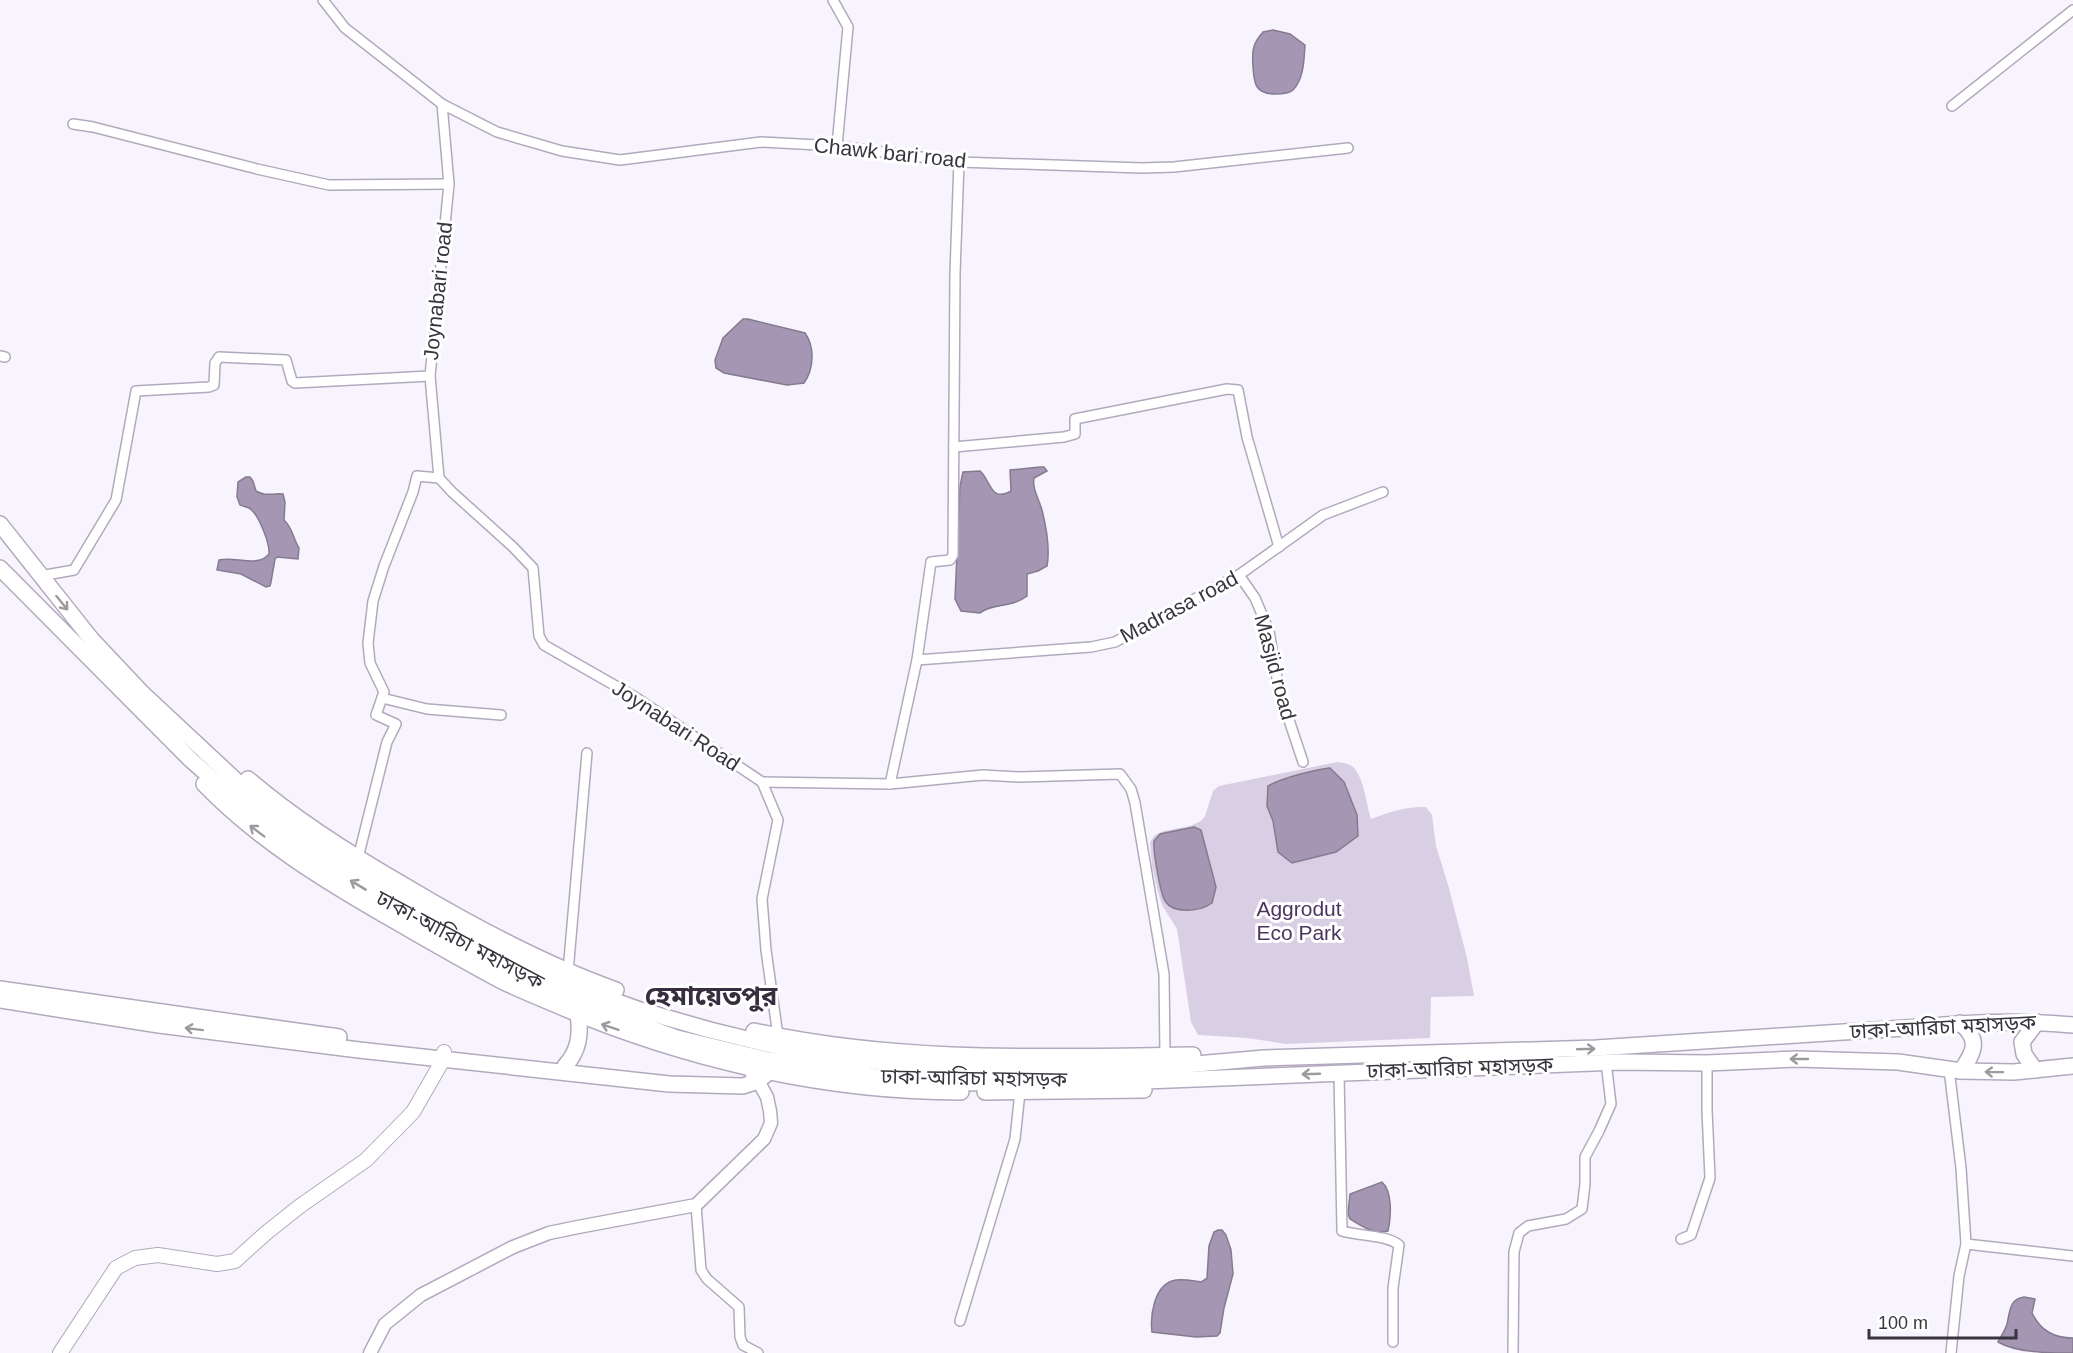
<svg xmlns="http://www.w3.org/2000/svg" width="2073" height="1353" viewBox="0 0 2073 1353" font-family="Arial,'Noto Sans Bengali',sans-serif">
<rect width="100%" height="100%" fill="#f8f4fd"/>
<path fill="#d9cfe4" d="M1337,762C1344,763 1350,763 1355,769C1365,782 1366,804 1371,819C1389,812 1407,806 1426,807L1432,815L1436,846L1449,888L1467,958L1474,996L1431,997L1430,1038L1286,1044L1247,1038L1198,1035L1191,1022L1177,929L1162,905L1158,892L1152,866L1150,842L1155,835L1164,831L1190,826L1201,821L1205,816L1213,791L1219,786Z"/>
<g fill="#a597b3" stroke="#857a90" stroke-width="1.5">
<path d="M1273,30L1290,34L1305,45C1304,59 1304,79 1293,90C1289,94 1281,94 1275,94C1255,94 1254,83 1253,67C1252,52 1252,44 1263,32Z"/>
<path d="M743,319H748L805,333C815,347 814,369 804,383L787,385L724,373L716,368L715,360L723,338Z"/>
<path d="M1040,467H1044L1047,471L1034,478C1032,489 1039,499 1042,510C1046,526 1050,550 1047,566L1038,571L1027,574V596C1012,608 991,603 980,613L961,611L955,599L960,486L963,472L980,471C991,480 990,503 1011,491L1010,470Z"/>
<path d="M246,477H250L253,481L256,491C266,497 272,493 283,494L285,502L284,520C293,528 293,539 299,548L298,559L277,557L275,559L271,582L270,586L266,587L241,574L217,570L219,560C235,556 258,568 269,554C270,543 258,513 249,508C246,507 243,506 240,505L237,497L238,482Z"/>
<path d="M1330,768L1344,782L1357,815L1358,836L1336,852L1292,863L1278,852L1273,821L1267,806L1268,786C1282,778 1313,770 1330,768Z"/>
<path d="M1194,827L1201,830L1216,887L1212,903C1201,911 1174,915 1165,901C1160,892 1153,851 1154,841L1160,834Z"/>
<path d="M1382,1182C1393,1192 1391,1217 1388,1231C1375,1235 1361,1226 1350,1219L1348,1214L1350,1194Z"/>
<path d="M1218,1230H1222L1226,1235L1231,1250L1233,1274L1224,1308L1220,1333L1217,1336L1196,1337L1152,1332C1150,1316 1154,1287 1172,1281C1181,1278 1192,1281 1201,1282L1207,1278L1209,1246L1214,1232Z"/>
<path d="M2024,1297L2035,1299L2032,1313C2041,1331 2054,1338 2073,1338V1353C2049,1353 2017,1353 1998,1342C2001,1336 2005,1331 2007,1324C2010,1312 2009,1299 2024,1297Z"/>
</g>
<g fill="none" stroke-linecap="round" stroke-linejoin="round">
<defs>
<g id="minor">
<polyline points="323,0 345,28 442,104 497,132 562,151 620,160 761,142 837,146 959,162 1142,168 1174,167 1348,148"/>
<polyline points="833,0 848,27 837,146"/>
<polyline points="1952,106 2073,10"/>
<polyline points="73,124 93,127 257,169 329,185 449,184"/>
<polyline points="0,356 5,357"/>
<polyline points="954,447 1064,437 1075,434 1075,419 1227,389 1238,390 1247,437 1279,547"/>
<polyline points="439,478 452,492 513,547 533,568 539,636 544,645 635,697 762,782 778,820 762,899 766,950 778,1036"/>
<polyline points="439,478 430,376 449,184 442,104"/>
<polyline points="1239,575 1255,598 1269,631 1279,690 1303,762"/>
<polyline points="40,576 74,570 116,500 136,391 209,387 214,385 215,363 219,357 286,360 292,381 295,383 430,376"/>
<polyline points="917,660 1091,647 1115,642 1239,575 1323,515 1383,492"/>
<polyline points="382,698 427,709 501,715"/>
<polyline points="762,782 890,784 983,775 1020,777 1120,774 1131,789 1135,803 1164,974 1165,1055"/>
<polyline points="890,784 917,660 931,562 950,560 953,555 955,273 959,162"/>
<polyline points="358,858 387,742 396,724 376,715 384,692 370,663 368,643 373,601 384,566 413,492 417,476 439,478"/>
<polyline points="568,972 587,753"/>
<polyline points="1949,1069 1961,1168 1966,1244 1959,1276 1951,1353"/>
<path d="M1339,1073L1342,1231C1359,1236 1387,1235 1399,1245L1393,1288V1342"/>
<polyline points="696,1205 701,1270 707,1279 739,1307 740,1337 743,1345 758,1353"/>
<polyline points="1681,1239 1691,1235 1710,1178 1707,1110 1707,1063"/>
<polyline points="1966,1244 2073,1256"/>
<polyline points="960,1321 1015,1139 1020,1092"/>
<polyline points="1513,1353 1514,1252 1519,1233 1528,1226 1566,1219 1582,1209 1585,1184 1585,1157 1599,1131 1611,1104 1606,1062"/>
</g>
<polyline id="tertiary" points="370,1353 385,1324 421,1295 513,1247 549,1233 578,1227 696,1205 764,1139 771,1123 770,1111 767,1097 758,1081 752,1075"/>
<polyline id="secondary" points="60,1353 116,1268 135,1258 158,1255 217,1264 235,1261 266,1233 300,1206 366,1160 413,1112 443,1060 444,1052"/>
<g id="primary">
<polyline points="0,989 339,1037"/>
<polyline points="0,1000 159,1025 359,1050 669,1084 743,1086 758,1081 770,1071"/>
<path d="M565,1066C579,1051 581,1034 578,1014"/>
</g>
<g id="trunk">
<path d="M0,524L92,640L141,692L260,803L326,851L415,905L501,954L579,988L640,1010L710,1030L779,1047L838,1058L902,1064L1073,1069L1174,1066L1264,1058L1596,1048L1920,1027C1971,1022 2022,1020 2073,1025"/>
<polyline points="0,568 191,760 225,790 293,844 339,873 488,961 584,1004 677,1038 768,1060 883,1078 971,1083 1027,1080 1145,1081 1618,1062 1707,1063 1797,1059 1898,1062 1961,1071 2014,1072 2073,1066"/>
<path d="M248,779C297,821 351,855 407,887C474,927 543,964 616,990"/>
<path d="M204,784C259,841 327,882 395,921C430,941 466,962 502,981C518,989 535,996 552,1003C679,1058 821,1092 961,1092"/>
<path d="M1960,1023C1981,1040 1974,1052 1961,1071"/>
<path d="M754,1031C899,1063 1046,1057 1193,1055"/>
<polyline points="2035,1070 2024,1054 2022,1042 2037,1022"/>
<polyline points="985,1092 1144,1090"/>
</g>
</defs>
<use href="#minor" stroke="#b3a9be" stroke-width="12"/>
<use href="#tertiary" stroke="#b3a9be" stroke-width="15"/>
<use href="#secondary" stroke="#b3a9be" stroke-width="16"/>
<use href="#primary" stroke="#b3a9be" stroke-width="18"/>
<use href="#trunk" stroke="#b3a9be" stroke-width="18"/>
<use href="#minor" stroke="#fff" stroke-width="9"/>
<use href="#tertiary" stroke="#fff" stroke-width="12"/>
<use href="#secondary" stroke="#fff" stroke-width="14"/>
<use href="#primary" stroke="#fff" stroke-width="15"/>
<use href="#trunk" stroke="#fff" stroke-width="15"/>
</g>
<defs><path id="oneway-shaft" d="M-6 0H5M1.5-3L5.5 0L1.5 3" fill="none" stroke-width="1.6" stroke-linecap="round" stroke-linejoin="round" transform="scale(1.5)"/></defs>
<g stroke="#9c9a9e">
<use href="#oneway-shaft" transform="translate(62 603) rotate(51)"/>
<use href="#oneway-shaft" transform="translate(257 831) rotate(-143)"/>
<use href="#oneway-shaft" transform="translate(358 885) rotate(-149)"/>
<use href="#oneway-shaft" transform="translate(610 1027) rotate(-161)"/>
<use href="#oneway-shaft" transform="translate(194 1029) rotate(-173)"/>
<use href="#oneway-shaft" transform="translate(1586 1049) rotate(-2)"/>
<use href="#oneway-shaft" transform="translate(1799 1059) rotate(180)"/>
<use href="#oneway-shaft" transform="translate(1994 1072) rotate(-179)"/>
<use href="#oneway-shaft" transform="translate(1311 1074) rotate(178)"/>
</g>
<g text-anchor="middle" stroke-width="6" stroke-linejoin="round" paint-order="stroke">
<g font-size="21" fill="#39353e" stroke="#fff">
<text transform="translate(890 153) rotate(6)" y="7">Chawk bari road</text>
<text transform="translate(438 291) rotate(-84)" y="7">Joynabari road</text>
<text transform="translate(1179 607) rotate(-28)" y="7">Madrasa road</text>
<text transform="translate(1275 667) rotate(75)" y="7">Masjid road</text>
<text transform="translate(676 726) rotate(33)" y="7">Joynabari Road</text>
<text transform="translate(460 940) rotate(28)" y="7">ঢাকা-আরিচা মহাসড়ক</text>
<text transform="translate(1943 1027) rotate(-3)" y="7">ঢাকা-আরিচা মহাসড়ক</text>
<text transform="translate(1460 1068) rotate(-2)" y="7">ঢাকা-আরিচা মহাসড়ক</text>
<text transform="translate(974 1078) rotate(1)" y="7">ঢাকা-আরিচা মহাসড়ক</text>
</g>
<g font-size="21" fill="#4b355f" stroke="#fff">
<text x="1299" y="916">Aggrodut<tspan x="1299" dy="24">Eco Park</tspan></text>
</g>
<g font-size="27" font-weight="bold" fill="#362e3e" stroke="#fff">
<text x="711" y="1005">হেমায়েতপুর</text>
</g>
</g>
<path d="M1869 1329v9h147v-9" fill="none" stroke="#39353e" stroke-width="3"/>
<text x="1878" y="1329" font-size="18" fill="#39353e" stroke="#ffffff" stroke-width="4.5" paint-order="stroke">100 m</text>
</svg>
